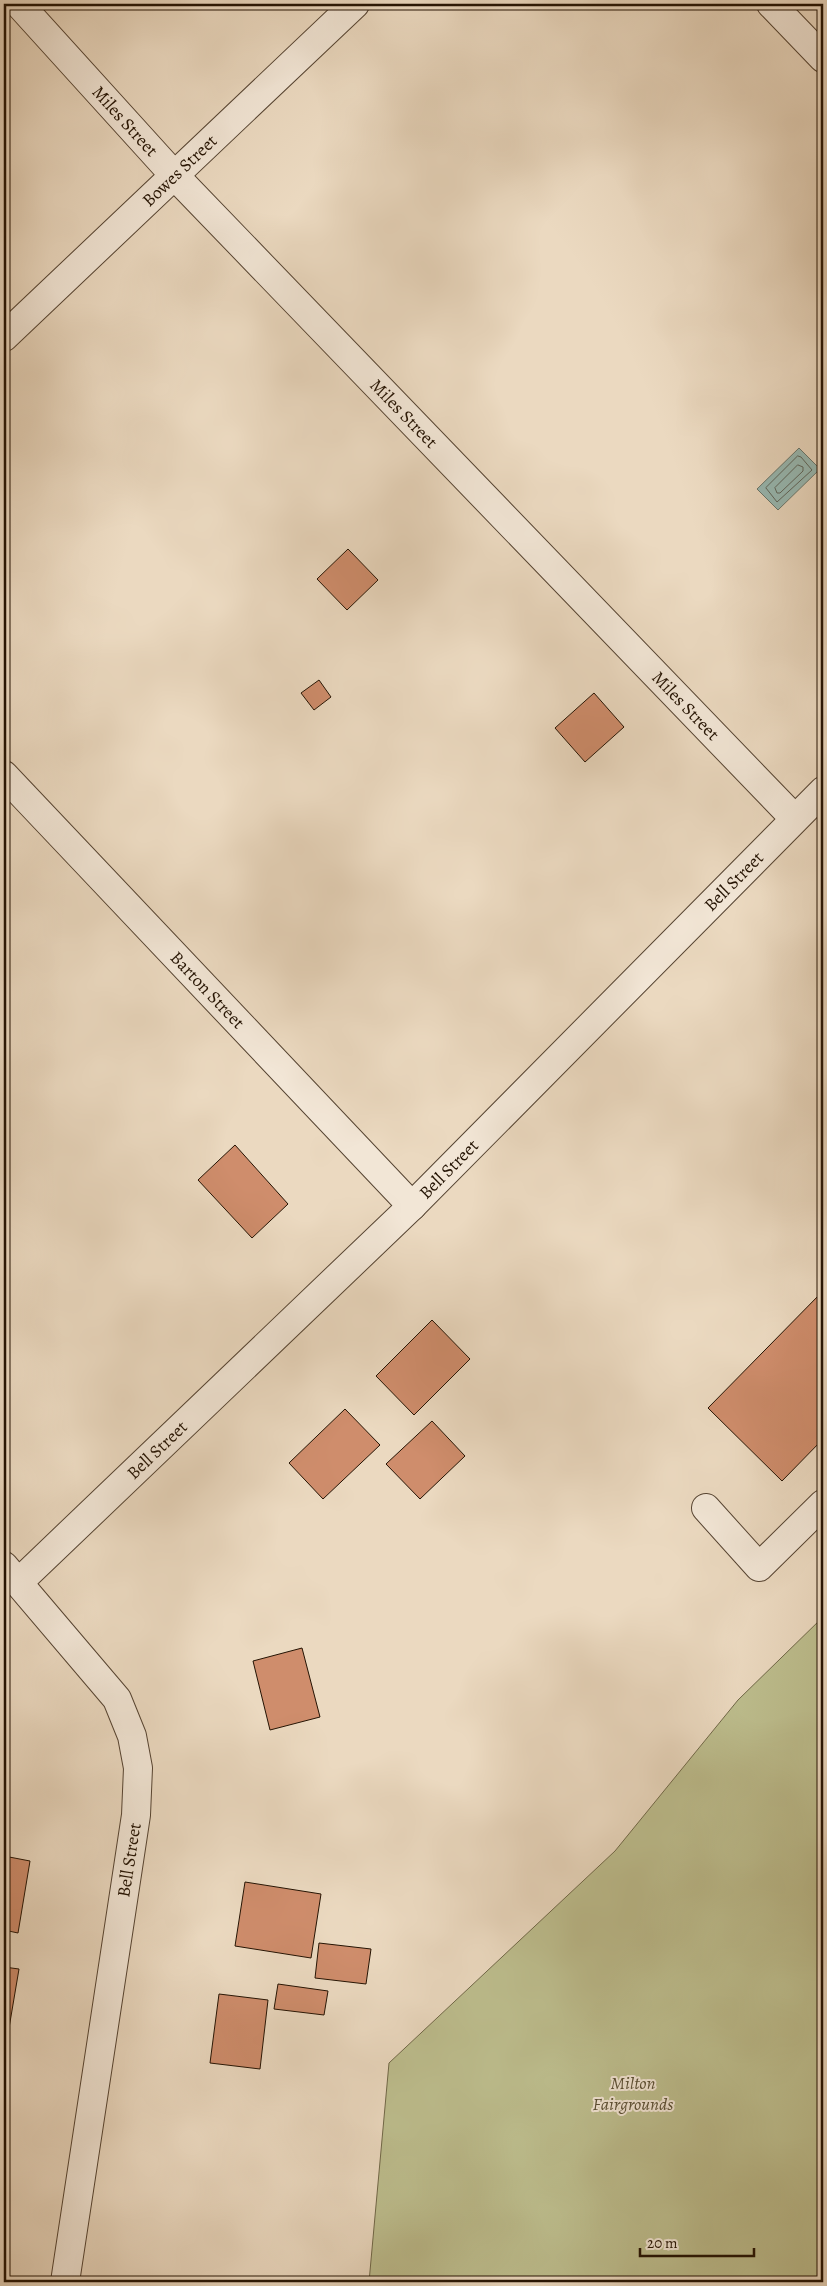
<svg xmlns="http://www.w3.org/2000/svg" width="827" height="2286" viewBox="0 0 827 2286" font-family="Alegreya,serif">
<rect width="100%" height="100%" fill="#ebd9c0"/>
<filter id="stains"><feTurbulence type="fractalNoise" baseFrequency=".004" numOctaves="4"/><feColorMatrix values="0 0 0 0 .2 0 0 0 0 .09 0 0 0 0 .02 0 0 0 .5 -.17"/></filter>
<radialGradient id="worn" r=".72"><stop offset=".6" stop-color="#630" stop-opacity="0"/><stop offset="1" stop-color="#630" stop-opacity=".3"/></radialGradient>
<polygon fill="#bdbe8e" stroke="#706848" points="823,1617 823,2282 369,2282 389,2063 615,1851 738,1700"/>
<polygon fill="#98bab4" stroke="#6a776d" points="799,448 820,469 778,510 757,489"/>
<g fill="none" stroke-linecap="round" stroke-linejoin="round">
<g stroke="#5e665c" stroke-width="1">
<polygon points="798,456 801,457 812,470 777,502 766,488"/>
<polygon points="798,465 803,467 803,471 780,493 777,493 775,488"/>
</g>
</g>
<g fill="#cf8d6c" stroke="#241303">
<polygon points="348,549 378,580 347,610 317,579"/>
<polygon points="319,680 331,697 314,710 301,693"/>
<polygon points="594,693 624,727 585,762 555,728"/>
<polygon points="235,1145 288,1204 252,1238 198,1180"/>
<polygon points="823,1291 823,1439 782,1481 708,1408"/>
<polygon points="432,1320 470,1359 414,1415 376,1376"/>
<polygon points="345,1409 380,1445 323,1499 289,1463"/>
<polygon points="432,1421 465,1456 420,1499 386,1464"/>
<polygon points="302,1648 320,1717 270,1730 253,1661"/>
<polygon points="4,1856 30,1861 18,1933 4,1930"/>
<polygon points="245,1882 321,1894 311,1958 235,1946"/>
<polygon points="319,1943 371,1949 366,1984 315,1978"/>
<polygon points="4,1967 19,1969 8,2034 4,2033"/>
<polygon points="278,1984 328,1991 324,2015 274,2009"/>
<polygon points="219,1994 268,2000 260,2069 210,2063"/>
</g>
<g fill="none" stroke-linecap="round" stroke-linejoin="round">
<defs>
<g id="minor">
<path id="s1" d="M19,4L174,175L794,818"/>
<polyline points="771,4 823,58"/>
<path id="s2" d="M4,337L355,4"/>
<path id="s3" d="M4,775L412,1206"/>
<polyline points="706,1508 759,1567 823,1504"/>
<polyline points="4,1566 117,1699 132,1736 138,1768 136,1815 65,2282"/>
<path id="s4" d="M19,1582L412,1206L823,791"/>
</g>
</defs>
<use href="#minor" stroke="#564432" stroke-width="30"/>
<use href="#minor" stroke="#f2e6d6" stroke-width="28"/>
</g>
<g text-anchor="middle" stroke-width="4" stroke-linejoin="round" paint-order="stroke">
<g font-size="18" fill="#241303" stroke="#f2e6d6">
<text dy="6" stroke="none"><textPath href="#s1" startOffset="158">Miles Street</textPath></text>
<text dy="6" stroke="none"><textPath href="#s2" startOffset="242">Bowes Street</textPath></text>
<text dy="6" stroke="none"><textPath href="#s1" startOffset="562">Miles Street</textPath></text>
<text dy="6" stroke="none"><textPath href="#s1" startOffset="968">Miles Street</textPath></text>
<text dy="6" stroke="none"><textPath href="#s4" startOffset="1001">Bell Street</textPath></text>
<text dy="6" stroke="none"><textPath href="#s3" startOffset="296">Barton Street</textPath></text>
<text dy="6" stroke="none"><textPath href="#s4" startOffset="596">Bell Street</textPath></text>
<text dy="6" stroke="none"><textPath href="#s4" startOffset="191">Bell Street</textPath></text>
<text transform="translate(129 1860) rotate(-81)" y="6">Bell Street</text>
</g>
<g font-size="18" font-style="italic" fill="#5a4f34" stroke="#f2e6d6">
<text x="633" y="2089">Milton<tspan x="633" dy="21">Fairgrounds</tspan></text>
</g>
</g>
<rect width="827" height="2286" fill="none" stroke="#ebd9c0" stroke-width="20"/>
<rect x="5" y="5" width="817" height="2276" fill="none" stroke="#241303" stroke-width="2.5"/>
<rect x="10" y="10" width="807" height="2266" fill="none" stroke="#241303"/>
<path d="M640 2248v8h114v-8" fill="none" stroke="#241303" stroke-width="2.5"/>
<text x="647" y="2248" font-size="15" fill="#241303" stroke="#f2e6d6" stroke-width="4" paint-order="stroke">20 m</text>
<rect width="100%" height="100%" filter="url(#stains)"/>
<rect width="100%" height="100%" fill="url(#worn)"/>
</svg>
